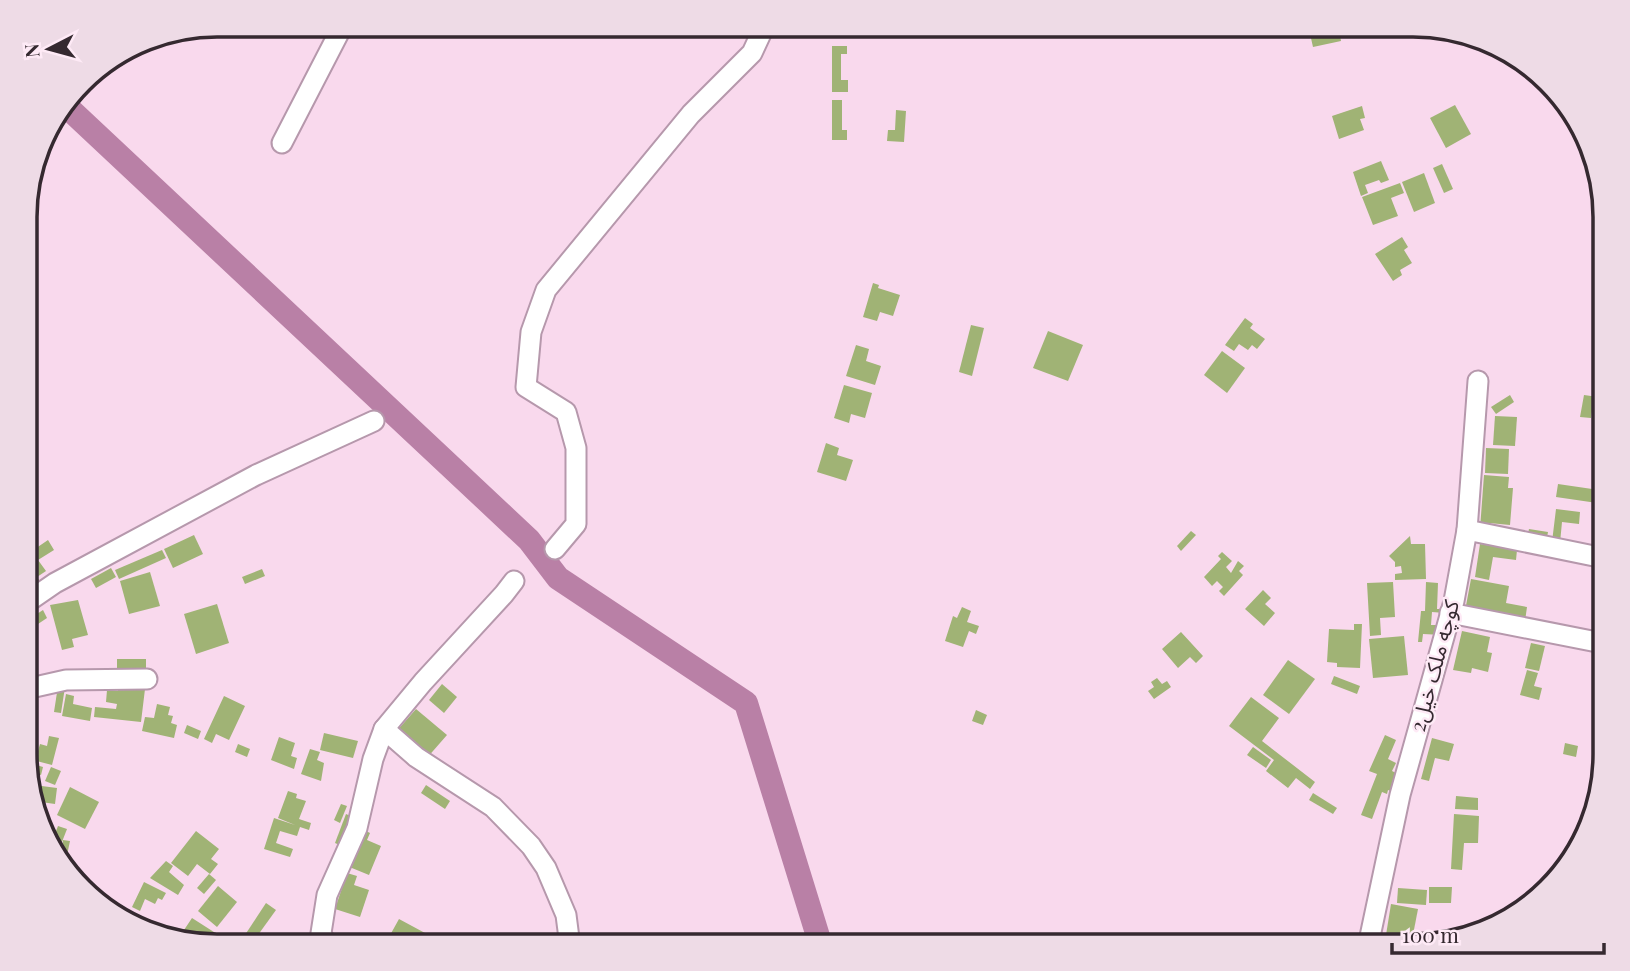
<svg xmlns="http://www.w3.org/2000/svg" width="1630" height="971" viewBox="0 0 1630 971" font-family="'Playfair Display','Noto Sans Arabic',serif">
<rect width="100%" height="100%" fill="#f9d9ed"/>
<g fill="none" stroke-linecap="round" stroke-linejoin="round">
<polyline stroke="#b980a6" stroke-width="24" points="65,105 529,540 558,578 746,703 821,946"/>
</g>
<g fill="#a0b375">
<polygon points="1308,25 1338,25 1341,41 1313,47"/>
<polygon points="832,46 847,46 847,54 841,54 841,80 848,80 848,92 832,92"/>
<polygon points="832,100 842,100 842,130 847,130 847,140 832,140"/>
<polygon points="1455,105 1471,134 1446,148 1430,118"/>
<polygon points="1362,106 1365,118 1360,119 1364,130 1339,139 1332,116"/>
<polygon points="896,110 906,111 904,142 887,141 888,130 895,130"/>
<polygon points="1381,161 1389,180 1381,183 1379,180 1365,185 1368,193 1361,196 1353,172"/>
<polygon points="1442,164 1453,189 1444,193 1433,168"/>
<polygon points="1424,173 1435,203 1414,212 1402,182"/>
<polygon points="1400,183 1404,193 1391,198 1398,216 1373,225 1362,197"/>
<polygon points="1402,237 1408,247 1404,250 1412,263 1400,270 1402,275 1393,281 1375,254"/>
<polygon points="873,283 879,285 878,288 900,295 893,316 880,312 877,321 863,317"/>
<polygon points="1245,318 1253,324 1250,328 1265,339 1257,349 1252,345 1248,350 1239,344 1234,351 1225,345"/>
<polygon points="971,325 984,328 972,376 959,372"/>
<polygon points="1048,331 1083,345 1068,381 1033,368"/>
<polygon points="856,345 869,349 866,361 881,366 875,385 846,376"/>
<polygon points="1222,351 1245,368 1227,393 1204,375"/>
<polygon points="844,385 872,393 865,418 851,414 849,423 834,418"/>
<polygon points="1510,395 1514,402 1496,414 1491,407"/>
<polygon points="1584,395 1605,398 1605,406 1593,404 1591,418 1580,417"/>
<polygon points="1495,416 1517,417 1515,446 1493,445"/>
<polygon points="826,443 839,448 837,455 853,460 846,481 817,472"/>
<polygon points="1486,448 1509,449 1508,474 1485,473"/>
<polygon points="1484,475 1509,477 1508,488 1513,488 1510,525 1489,523 1489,530 1480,529"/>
<polygon points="1558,484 1599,490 1597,503 1556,497"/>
<polygon points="1556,509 1580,512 1579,524 1562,522 1560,543 1552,542"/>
<polygon points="1529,529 1548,532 1546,542 1527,538"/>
<polygon points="1191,531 1196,535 1181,551 1177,546"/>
<polygon points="194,535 203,554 173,568 164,549"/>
<polygon points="1410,536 1411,544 1425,544 1426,579 1395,580 1395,574 1402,573 1401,566 1395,567 1395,562 1389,556"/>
<polygon points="48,540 54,550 38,560 46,571 37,577 41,583 32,589 26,581 26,555"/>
<polygon points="1480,544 1517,550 1516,560 1493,557 1489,580 1475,577"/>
<polygon points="162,550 166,558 119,579 115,570"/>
<polygon points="1222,552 1232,561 1226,567 1231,573 1238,561 1244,566 1239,571 1243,575 1224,596 1219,591 1223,587 1217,581 1212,586 1204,577 1221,559 1218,556"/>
<polygon points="111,568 116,577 96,588 91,579"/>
<polygon points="262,569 265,576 245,584 242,577"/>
<polygon points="150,572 160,606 129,614 120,581"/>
<polygon points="1471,579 1509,586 1506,603 1527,607 1525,621 1465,611"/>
<polygon points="1393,582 1395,617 1380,618 1381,635 1370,636 1367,583"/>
<polygon points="1426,582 1438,583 1437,609 1445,609 1445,613 1432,612 1431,625 1444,625 1443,635 1423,634 1422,642 1418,642 1421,611 1425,611"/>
<polygon points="1263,590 1271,598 1265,604 1275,613 1264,626 1245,609"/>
<polygon points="78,600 88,635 72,639 74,647 62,650 50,605"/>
<polygon points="217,604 229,643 196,654 184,614"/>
<polygon points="962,607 971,611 967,622 979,626 976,634 969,631 963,647 945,641 953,616 957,618"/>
<polygon points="43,610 47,618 26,632 26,621"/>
<polygon points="1354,624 1362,624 1360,668 1337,667 1337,663 1327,662 1329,629 1354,630"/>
<polygon points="1462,631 1490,637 1487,652 1492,653 1488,672 1472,668 1471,673 1453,670"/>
<polygon points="1181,632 1203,656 1196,663 1190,657 1178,668 1162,649"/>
<polygon points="1404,636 1408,675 1373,678 1369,639"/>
<polygon points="26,642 37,658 26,666"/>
<polygon points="1531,643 1545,646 1539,671 1525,668"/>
<polygon points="117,659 146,659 146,671 117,672"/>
<polygon points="1288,660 1315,679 1289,714 1263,695"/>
<polygon points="1527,670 1538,673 1534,686 1542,688 1539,700 1520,695"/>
<polygon points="1334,676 1360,686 1357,694 1331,684"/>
<polygon points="1157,678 1162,684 1167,681 1171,687 1154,699 1148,691 1154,687 1151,682"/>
<polygon points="442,684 457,697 444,713 429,700"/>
<polygon points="58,686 65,687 61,713 54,712"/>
<polygon points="118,686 145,689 141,722 94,717 95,707 116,709 117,704 106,702 107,690 118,691"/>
<polygon points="66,694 74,696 73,704 92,708 90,721 62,716"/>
<polygon points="224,696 245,706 229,740 216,734 212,743 204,739"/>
<polygon points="1251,697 1279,718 1262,741 1315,782 1310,789 1296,778 1288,788 1266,771 1274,760 1229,726"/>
<polygon points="157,704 170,707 168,715 173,716 171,723 177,725 174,738 142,731 145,717 154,718"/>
<polygon points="416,709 447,735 426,759 395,733"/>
<polygon points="976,710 987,715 983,725 972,721"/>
<polygon points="187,725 201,731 198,739 184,733"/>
<polygon points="324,733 358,741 353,758 320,750"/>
<polygon points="1385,735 1396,740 1388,759 1396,763 1392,771 1396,773 1393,781 1402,784 1398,794 1388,790 1387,794 1382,792 1372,819 1361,815 1377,774 1369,771"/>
<polygon points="49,736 59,738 52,765 29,759 32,749 38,751 40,744 47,746"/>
<polygon points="279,737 295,743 291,756 297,758 294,769 271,760"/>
<polygon points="1432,738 1454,744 1449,761 1435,758 1429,781 1421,779"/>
<polygon points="1565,743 1578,746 1576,757 1563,754"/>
<polygon points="238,744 250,749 247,757 235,752"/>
<polygon points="1253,747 1271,760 1266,768 1247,755"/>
<polygon points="310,749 320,752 317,760 324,763 321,781 301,774"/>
<polygon points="26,762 43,767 41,775 26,771"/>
<polygon points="51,767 61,771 55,785 45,781"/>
<polygon points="34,785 57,788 55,804 34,801"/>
<polygon points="426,785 450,801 445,809 421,793"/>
<polygon points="70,787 99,802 85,829 57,815"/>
<polygon points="288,791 297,794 296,798 306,801 299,819 311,823 309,830 300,827 297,836 280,831 276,843 293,849 290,857 264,849 274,818 295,825 278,818"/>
<polygon points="1313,793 1337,808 1333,814 1309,800"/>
<polygon points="1456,796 1478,798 1478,810 1455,809"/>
<polygon points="341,804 347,806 340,823 334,820"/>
<polygon points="346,814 355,818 344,847 335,843"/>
<polygon points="1454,814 1479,816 1478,843 1464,843 1462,870 1451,869"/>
<polygon points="58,826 67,829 60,847 51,844"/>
<polygon points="362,829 370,833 367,840 381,846 369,875 347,866"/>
<polygon points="196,831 219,849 211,859 218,864 210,874 197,864 188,876 171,863"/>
<polygon points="63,840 70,841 66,860 56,859 51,847 62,849"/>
<polygon points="166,861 173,866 169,872 184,885 178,895 150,878"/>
<polygon points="347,873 357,876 354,885 369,890 360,917 335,909"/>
<polygon points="209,874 216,880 204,894 197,888"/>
<polygon points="144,882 166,893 162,900 158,898 155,904 145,899 140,911 132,907"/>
<polygon points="218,886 237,902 217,927 198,911"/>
<polygon points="1429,887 1452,887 1451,903 1429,903"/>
<polygon points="1398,888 1427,890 1426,905 1397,903"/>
<polygon points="266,903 276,910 250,946 241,941"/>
<polygon points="1391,904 1418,909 1412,940 1386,935"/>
<polygon points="192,918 217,934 210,945 185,938 188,933 184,930"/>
<polygon points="399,919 425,933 419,944 416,942 414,946 384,946"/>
<polygon points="341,934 354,946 338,946 333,942"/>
<polygon points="1382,935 1391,938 1389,946 1380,946"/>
</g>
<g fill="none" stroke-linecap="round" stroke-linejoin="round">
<defs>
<g id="minor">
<polyline points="282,143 343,25"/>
<polyline points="1467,530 1594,556"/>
<polyline points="555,549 576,524 576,448 566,412 526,387 531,332 546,290 691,114 752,53 765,25"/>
<polyline points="26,603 55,583 256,475 374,421"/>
<polyline points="1450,613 1592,641"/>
<polyline points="26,689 66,680 147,679"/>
<polyline points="384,729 416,757 493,807 531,846 546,868 566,915 570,946"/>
<polyline points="327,946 321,933 327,895 357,828 373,759 384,729 423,682 504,594 514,581"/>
<polyline points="1368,946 1400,795 1454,601 1467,530 1478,381"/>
</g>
</defs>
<use href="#minor" stroke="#b698ac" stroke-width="23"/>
<use href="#minor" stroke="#fff" stroke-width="19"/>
</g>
<g text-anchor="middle" stroke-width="5" stroke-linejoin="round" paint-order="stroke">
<g font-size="21" fill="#352930" stroke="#feeaf6">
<text transform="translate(1435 666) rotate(-75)" y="7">کوچه ملک خیل2</text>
</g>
</g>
<path d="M0 0H1630V971H0ZM217 37H1413A180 180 0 0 1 1593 217V754A180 180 0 0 1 1413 934H217A180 180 0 0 1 37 754V217A180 180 0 0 1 217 37Z" fill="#eedbe6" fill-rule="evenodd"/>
<path fill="none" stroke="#352930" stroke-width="3.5" d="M217 37H1413A180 180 0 0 1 1593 217V754A180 180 0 0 1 1413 934H217A180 180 0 0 1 37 754V217A180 180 0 0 1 217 37Z"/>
<g transform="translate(49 49) rotate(264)" stroke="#feeaf6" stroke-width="5" paint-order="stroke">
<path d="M0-5L12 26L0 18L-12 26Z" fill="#352930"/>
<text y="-10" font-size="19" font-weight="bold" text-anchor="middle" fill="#352930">N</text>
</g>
<path d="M1392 943v10h212v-10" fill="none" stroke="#352930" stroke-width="3.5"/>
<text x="1402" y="943" font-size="21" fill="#352930" stroke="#feeaf6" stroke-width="5" paint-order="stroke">100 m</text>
</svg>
